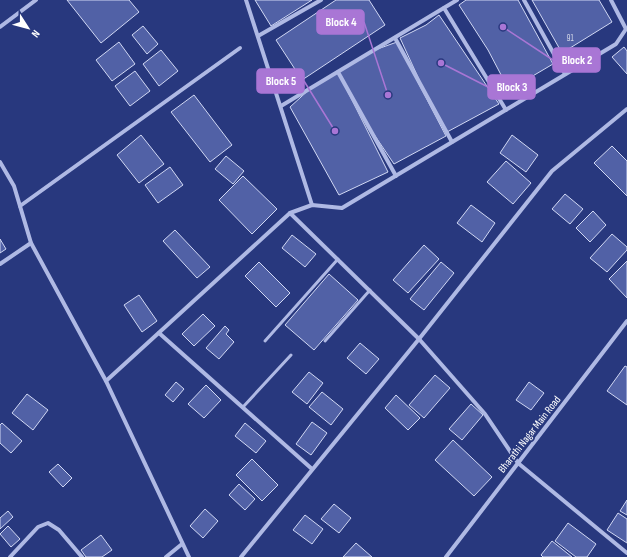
<svg xmlns="http://www.w3.org/2000/svg" width="627" height="557" viewBox="0 0 627 557" font-family="'Sofia Sans Condensed',sans-serif">
<rect width="100%" height="100%" fill="#28387e"/>
<g fill="#5161a6" stroke="#d1d8f4">
<polygon points="67,0 129,0 139,12 101,43"/>
<polygon points="255,0 312,0 271,26"/>
<polygon points="336,0 369,0 385,25 302,80 276,40"/>
<polygon points="466,0 518,0 553,64 509,90 488,50 459,5"/>
<polygon points="532,0 599,0 612,22 562,53"/>
<polygon points="439,15 499,104 447,132 423,88 400,38 426,25"/>
<polygon points="143,26 158,44 147,54 132,35"/>
<polygon points="119,42 135,64 112,81 96,60"/>
<polygon points="397,42 446,136 394,164 363,118 338,72 372,51"/>
<polygon points="624,47 627,51 627,74 612,57"/>
<polygon points="161,50 178,71 159,86 143,64"/>
<polygon points="135,71 150,91 130,106 115,86"/>
<polygon points="338,72 388,172 339,195 290,107 312,87"/>
<polygon points="194,95 232,145 210,162 171,112"/>
<polygon points="141,135 164,164 139,183 117,155"/>
<polygon points="512,135 538,155 526,172 500,153"/>
<polygon points="612,146 627,161 627,196 594,163"/>
<polygon points="226,156 244,171 233,184 215,169"/>
<polygon points="506,161 531,183 513,204 487,182"/>
<polygon points="170,167 183,185 158,203 145,185"/>
<polygon points="243,176 277,209 252,234 219,200"/>
<polygon points="565,194 583,209 570,224 552,209"/>
<polygon points="471,205 495,223 482,242 457,223"/>
<polygon points="593,211 606,225 590,242 576,228"/>
<polygon points="175,230 210,267 197,278 163,241"/>
<polygon points="612,234 627,247 627,250 607,272 590,258"/>
<polygon points="292,235 316,254 305,267 282,248"/>
<polygon points="0,239 6,249 0,253"/>
<polygon points="424,245 439,259 408,293 393,280"/>
<polygon points="627,261 627,298 609,279"/>
<polygon points="259,262 290,293 276,307 245,276"/>
<polygon points="441,262 454,273 424,310 410,299"/>
<polygon points="329,274 358,300 314,350 285,325"/>
<polygon points="139,295 157,321 142,332 124,305"/>
<polygon points="203,314 215,326 194,346 182,334"/>
<polygon points="225,326 229,330 226,334 234,342 219,359 206,348"/>
<polygon points="360,343 379,359 366,374 347,358"/>
<polygon points="625,366 627,367 627,405 607,391"/>
<polygon points="309,372 323,383 307,404 292,392"/>
<polygon points="435,375 450,388 424,418 409,405"/>
<polygon points="176,382 184,389 173,402 165,395"/>
<polygon points="529,382 544,393 531,410 516,400"/>
<polygon points="206,385 221,400 204,418 188,404"/>
<polygon points="322,392 343,409 331,425 309,407"/>
<polygon points="27,394 48,410 33,430 12,413"/>
<polygon points="396,395 420,418 408,430 385,408"/>
<polygon points="471,404 483,415 462,440 449,429"/>
<polygon points="312,422 327,433 311,455 296,444"/>
<polygon points="2,423 22,441 11,453 0,443 0,425"/>
<polygon points="245,423 266,441 256,453 235,436"/>
<polygon points="453,440 492,477 474,496 435,460"/>
<polygon points="252,459 278,485 262,501 236,475"/>
<polygon points="58,464 72,478 63,487 49,472"/>
<polygon points="239,484 255,499 245,510 229,495"/>
<polygon points="627,500 627,515 620,511"/>
<polygon points="334,504 351,518 339,533 321,519"/>
<polygon points="205,509 218,521 203,538 190,526"/>
<polygon points="8,511 13,517 0,529 0,518"/>
<polygon points="618,513 627,519 627,543 607,530"/>
<polygon points="305,515 323,529 312,544 293,530"/>
<polygon points="568,523 596,544 587,557 576,557 555,541"/>
<polygon points="8,526 20,539 11,547 0,534"/>
<polygon points="101,535 112,550 102,557 86,557 81,550"/>
<polygon points="552,541 572,557 543,557 541,555"/>
<polygon points="356,543 372,557 343,557"/>
</g>
<g fill="none" stroke-linecap="round" stroke-linejoin="round">
<g stroke="#afb9e4" stroke-width="3">
<polyline points="265,341 338,259"/>
<polyline points="325,341 370,290"/>
<polyline points="243,407 291,355"/>
</g>
<g stroke="#afb9e4" stroke-width="4">
<polyline points="246,0 312,205"/>
<polyline points="524,0 565,74"/>
<polyline points="444,8 506,110"/>
<polyline points="0,27 36,0"/>
<polyline points="258,36 321,0"/>
<polyline points="395,38 452,142"/>
<polyline points="338,72 396,176"/>
<polyline points="281,106 457,0"/>
<polyline points="0,162 14,186 31,243 106,381 189,557"/>
<polyline points="20,206 240,48"/>
<polyline points="290,213 419,339 485,414 518,463 627,553"/>
<polyline points="0,264 31,243"/>
<polyline points="159,333 312,469"/>
<polyline points="106,381 290,213 312,205 342,208 616,44 626,29 611,0"/>
<polyline points="10,557 38,527 48,523 59,530 82,557"/>
<polyline points="166,557 182,544"/>
<polyline points="241,557 419,339 552,171 627,109"/>
<polyline points="446,557 627,321"/>
</g>
</g>
<g text-anchor="middle" stroke-width="3.5" stroke-linejoin="round" paint-order="stroke">
<g font-size="9" fill="#d4d8e9">
<text x="570" y="41">91</text>
</g>
<g font-size="11" fill="#fff" stroke="#28387e">
<text transform="translate(529 434) rotate(-52)" y="4">Bharathi Nagar Main Road</text>
</g>
</g>
<path fill="none" stroke="#a976d5" stroke-width="1.5" d="M388 95L364 22M503 27L553 60M335 131L304 81M441 63L488 87"/>
<g fill="#a976d5" stroke="#28387e" stroke-width="1.5">
<circle cx="388" cy="95" r="4"/>
<circle cx="503" cy="27" r="4"/>
<circle cx="335" cy="131" r="4"/>
<circle cx="441" cy="63" r="4"/>
</g>
<g fill="#a976d5" stroke="#a976d5" stroke-width="1.5">
<rect x="317" y="10" width="47" height="24" rx="4"/>
<rect x="553" y="48" width="47" height="24" rx="4"/>
<rect x="257" y="69" width="47" height="24" rx="4"/>
<rect x="488" y="75" width="47" height="24" rx="4"/>
</g>
<g font-size="12" text-anchor="middle" font-weight="bold" fill="#fff">
<text x="341" y="26">Block 4</text>
<text x="577" y="64">Block 2</text>
<text x="281" y="85">Block 5</text>
<text x="512" y="91">Block 3</text>
</g>
<g transform="translate(28 28) rotate(126)" stroke="#28387e" stroke-width="3" paint-order="stroke">
<path d="M0-3L7 15L0 10L-7 15Z" fill="#ffffff"/>
<text y="-6" font-size="11" font-weight="bold" text-anchor="middle" fill="#ffffff">N</text>
</g>
</svg>
